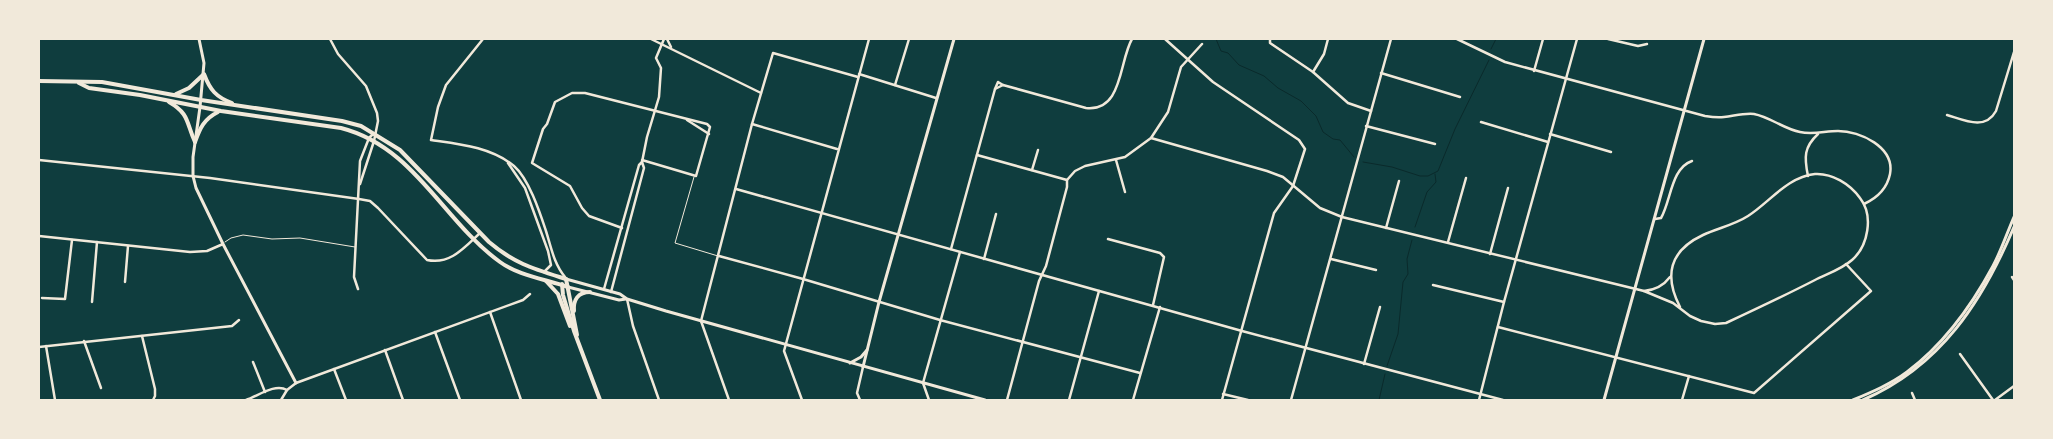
<svg xmlns="http://www.w3.org/2000/svg" width="2053" height="439" viewBox="0 0 2053 439" font-family="Lato,sans-serif">
<rect width="100%" height="100%" fill="#0f3d3e"/>
<g fill="none" stroke-linecap="round" stroke-linejoin="round">
<g stroke="#0a2a2b" stroke-width="1">
<polyline points="1216,39 1221,51 1228,53 1239,65 1264,76 1278,88 1301,101 1316,116 1323,132 1333,139 1340,140 1354,157"/>
<polyline points="1491,49 1496,39"/>
<polyline points="1363,162 1392,167 1420,176 1428,176 1438,171 1455,129 1489,60"/>
<polyline points="1415,227 1427,192 1436,182 1435,174"/>
<polyline points="1387,366 1398,334 1403,282 1408,274 1407,259 1412,240"/>
<polyline points="1379,400 1385,374"/>
</g>
<g stroke="#f1e9da" stroke-width="1">
<polyline points="694,177 675,243 718,256"/>
<polyline points="225,242 231,238 243,235 272,239 300,238 355,247"/>
</g>
<g stroke="#f1e9da" stroke-width="2.5">
<polyline points="330,39 338,54 366,86 377,113 378,121 374,141 360,184"/>
<path d="M483,39L446,85L438,107L431,140C459,144 491,147 514,166C529,179 540,213 546,231C551,247 554,264 565,277"/>
<polyline points="651,39 761,93"/>
<polyline points="667,39 671,47"/>
<polyline points="1165,39 1213,82 1299,140 1305,149 1293,186 1274,213 1222,400"/>
<polyline points="1270,39 1270,43 1313,72 1348,103 1371,111"/>
<path d="M1457,39L1505,62L1705,116C1711,117 1718,118 1724,117C1734,116 1743,113 1754,114C1770,117 1784,129 1800,132C1813,135 1825,131 1838,131C1860,131 1895,147 1890,174C1887,189 1877,198 1864,204"/>
<polyline points="1608,39 1638,46 1647,44"/>
<polyline points="1534,71 1543,39"/>
<polyline points="1313,72 1324,54 1328,39"/>
<polyline points="1381,73 1460,97"/>
<polyline points="859,74 936,98"/>
<polyline points="895,85 909,39"/>
<polyline points="995,89 998,82 1003,85"/>
<path d="M1947,115C1964,120 1985,131 1996,111L2014,52"/>
<polyline points="687,120 709,134"/>
<polyline points="1481,122 1548,142"/>
<polyline points="752,124 837,149"/>
<polyline points="1366,126 1435,144"/>
<polyline points="1550,134 1611,152"/>
<polyline points="1151,138 1267,171 1283,177 1320,208 1342,217 1644,291"/>
<polyline points="977,155 1067,180"/>
<path d="M39,160L210,178L359,199L370,201L378,208L427,260C450,265 464,248 480,233"/>
<polyline points="1116,160 1125,192"/>
<polyline points="642,162 647,137 659,97 661,68 656,58 664,39"/>
<polyline points="508,163 525,188 548,251 551,265 544,272"/>
<polyline points="1032,170 1038,150"/>
<path d="M1808,176C1804,157 1804,147 1818,134"/>
<polyline points="736,189 1242,331 1503,400"/>
<path d="M1655,219L1661,218C1671,201 1671,168 1692,161"/>
<polyline points="622,228 589,216 582,208 570,186 532,163 543,129 547,124 555,102 572,93 585,93 707,124 710,127 696,176 642,160"/>
<polyline points="1386,228 1399,181"/>
<polyline points="39,236 190,252 207,251 223,244"/>
<polyline points="1108,239 1160,253 1164,257 1153,305"/>
<polyline points="1448,242 1466,178"/>
<path d="M951,249L995,89L1003,85L1086,108C1123,112 1119,61 1132,39"/>
<polyline points="1490,254 1508,188"/>
<polyline points="719,256 803,279 940,320 1140,373"/>
<polyline points="984,259 996,214"/>
<polyline points="1331,259 1376,270"/>
<path d="M1670,277C1664,285 1655,290 1644,291L1673,303L1690,316L1701,321L1715,324L1726,323C1756,309 1786,295 1815,280C1827,274 1842,269 1852,260C1868,246 1874,216 1860,198C1850,184 1832,173 1815,174C1787,177 1770,202 1748,216C1734,225 1718,228 1703,235C1669,251 1664,276 1680,307"/>
<polyline points="2012,277 2014,280"/>
<polyline points="125,282 128,246"/>
<polyline points="1433,285 1504,302"/>
<polyline points="358,289 354,277 360,161 369,138 373,134"/>
<polyline points="604,289 639,165 642,162 644,168 611,292"/>
<polyline points="42,298 65,299 72,240"/>
<polyline points="627,299 633,326 659,400"/>
<polyline points="92,302 97,242"/>
<polyline points="490,312 521,400"/>
<polyline points="1498,327 1754,393 1871,291 1846,264"/>
<polyline points="435,332 460,400"/>
<polyline points="142,336 155,389 155,396 153,400"/>
<polyline points="84,341 101,388"/>
<polyline points="46,346 55,400"/>
<polyline points="39,347 232,326 239,320"/>
<polyline points="385,350 403,400"/>
<polyline points="1960,354 1993,400"/>
<polyline points="253,362 265,392"/>
<polyline points="1364,364 1380,307"/>
<polyline points="334,369 346,400"/>
<polyline points="1912,393 1915,400"/>
<polyline points="1223,394 1248,400"/>
<path d="M246,400C258,396 275,383 287,390"/>
<polyline points="281,400 287,390 296,383 523,300 530,294"/>
<polyline points="729,400 701,321 752,124 773,53 858,77"/>
<polyline points="802,400 784,351 869,39"/>
<polyline points="860,400 857,393 863,367"/>
<polyline points="929,400 923,383 960,252"/>
<polyline points="1007,400 1039,281 1046,266 1067,187 1067,180 1075,171 1085,166 1125,157 1151,138 1168,112 1181,67 1202,44"/>
<polyline points="1069,400 1099,291"/>
<polyline points="1133,400 1160,307"/>
<polyline points="1291,400 1391,39"/>
<polyline points="1479,400 1504,302 1577,39"/>
<polyline points="1682,400 1689,376"/>
<polyline points="1995,400 2014,386"/>
</g>
<g stroke="#f1e9da" stroke-width="3">
<polyline points="200,107 193,157 193,176 196,188 223,244 296,383"/>
<polyline points="1604,400 1704,39"/>
</g>
<g stroke="#f1e9da" stroke-width="3">
<polyline points="199,39 204,63 200,107"/>
<polyline points="566,279 620,294 627,299 666,311 985,400"/>
<polyline points="568,287 619,300 626,299"/>
<polyline points="850,363 861,357 867,350"/>
<polyline points="863,367 879,302 954,39"/>
<path d="M1853,400C1872,392 1891,384 1907,372C1943,345 1972,305 1993,266C2001,251 2007,233 2014,217"/>
<path d="M1863,400C1941,366 1982,302 2014,227"/>
</g>
<g stroke="#f1e9da" stroke-width="4">
<path d="M39,81L102,82L201,100L342,121L361,126L400,150L489,242C515,264 534,269 566,279"/>
<path d="M79,83L89,88L140,95L221,111L341,128C415,147 442,220 500,262C519,276 545,279 568,287"/>
<path d="M176,94L189,88L204,74C210,90 216,97 232,103"/>
<path d="M169,102C190,114 186,123 195,142"/>
<path d="M195,142C200,128 204,119 218,112"/>
<polyline points="566,279 577,335"/>
<polyline points="546,281 558,294 570,326"/>
<polyline points="562,284 563,295 574,331 600,400"/>
<path d="M574,311C573,300 578,292 590,292"/>
</g>
</g>
<rect width="2053" height="439" fill="none" stroke="#f1e9da" stroke-width="80"/>
</svg>
